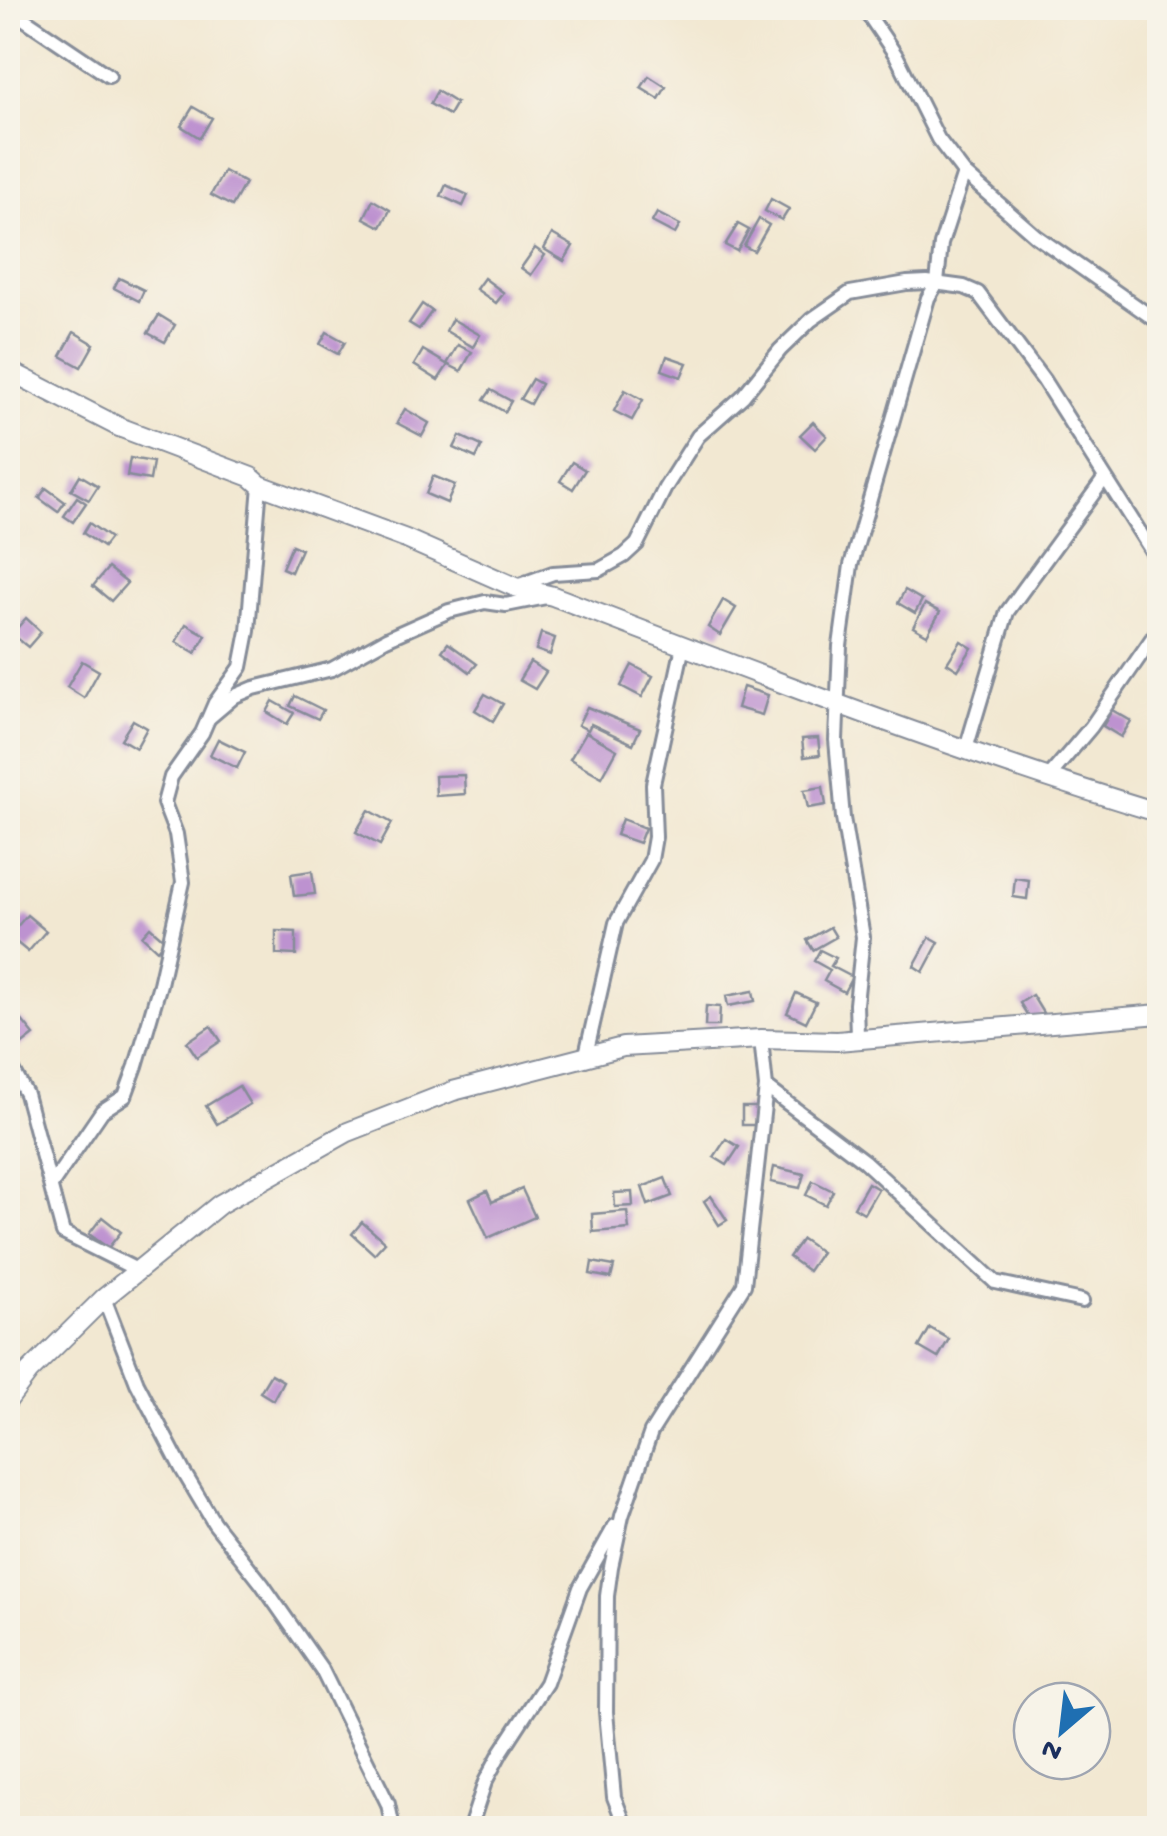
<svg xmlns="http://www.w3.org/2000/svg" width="1167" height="1836" viewBox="0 0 1167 1836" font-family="'Gochi Hand',sans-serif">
<rect width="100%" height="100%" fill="#f7f3e8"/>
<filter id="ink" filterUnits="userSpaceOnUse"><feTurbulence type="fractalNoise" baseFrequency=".01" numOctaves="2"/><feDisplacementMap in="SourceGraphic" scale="20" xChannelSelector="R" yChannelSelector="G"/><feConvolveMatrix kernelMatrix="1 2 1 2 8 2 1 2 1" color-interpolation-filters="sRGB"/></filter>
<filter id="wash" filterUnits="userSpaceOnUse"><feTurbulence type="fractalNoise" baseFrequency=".0048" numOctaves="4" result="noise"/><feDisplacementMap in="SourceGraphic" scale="40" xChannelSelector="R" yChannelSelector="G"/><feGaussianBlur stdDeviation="2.25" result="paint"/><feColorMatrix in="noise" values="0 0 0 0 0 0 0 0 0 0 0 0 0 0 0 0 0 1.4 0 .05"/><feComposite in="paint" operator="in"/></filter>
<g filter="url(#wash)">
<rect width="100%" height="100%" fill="#f2e8d2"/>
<g id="blocks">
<g fill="#bd92d0">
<polygon points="649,76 666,87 659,99 641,88"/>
<polygon points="437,91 456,103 449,115 430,104"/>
<polygon points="193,107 212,118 200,138 181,126"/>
<polygon points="224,171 245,183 232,206 211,195"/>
<polygon points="446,185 468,195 463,206 441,196"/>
<polygon points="771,199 789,209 782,220 765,211"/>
<polygon points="373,200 390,210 381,227 364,218"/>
<polygon points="657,213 680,225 675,234 652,222"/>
<polygon points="759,219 769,225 754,251 744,246"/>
<polygon points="738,224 749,230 737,251 725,245"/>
<polygon points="552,234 573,246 564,261 544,249"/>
<polygon points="535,248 545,255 531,275 521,268"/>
<polygon points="119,278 144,290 139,301 114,288"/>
<polygon points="484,278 504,293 496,303 476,289"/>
<polygon points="422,304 432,311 419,329 409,323"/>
<polygon points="159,315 175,325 165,342 148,333"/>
<polygon points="452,319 480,335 473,347 446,331"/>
<polygon points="74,332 94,344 81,367 61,356"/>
<polygon points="327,332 345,342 338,354 320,344"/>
<polygon points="458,345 472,352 461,371 447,364"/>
<polygon points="423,350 448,365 438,380 414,365"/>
<polygon points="667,356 687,363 681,377 662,370"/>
<polygon points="532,379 541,384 530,404 520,399"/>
<polygon points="491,390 511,401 505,412 484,400"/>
<polygon points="625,390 643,400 632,420 614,411"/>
<polygon points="405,409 429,423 422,436 397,423"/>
<polygon points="813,422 827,436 815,449 800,435"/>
<polygon points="460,436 482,446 476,458 454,448"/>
<polygon points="130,458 153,462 150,480 127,476"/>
<polygon points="572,462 585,470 573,489 560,481"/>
<polygon points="80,475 98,486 89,500 71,490"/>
<polygon points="433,476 455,485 447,503 426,494"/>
<polygon points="46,488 65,502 58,512 39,498"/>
<polygon points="77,497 86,503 73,522 64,516"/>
<polygon points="89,523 110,538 103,547 83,533"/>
<polygon points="292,545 301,549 291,572 282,568"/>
<polygon points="108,568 127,583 111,601 93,586"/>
<polygon points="905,590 922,600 915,613 898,603"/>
<polygon points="723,600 736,608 720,635 708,627"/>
<polygon points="925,604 940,612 927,635 913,627"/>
<polygon points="26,618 41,632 28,647 12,634"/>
<polygon points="186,624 206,635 196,653 176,642"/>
<polygon points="541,633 555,638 550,655 536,650"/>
<polygon points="961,641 972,648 958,670 947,663"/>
<polygon points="448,643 477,664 470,672 442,651"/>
<polygon points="82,661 99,671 84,698 67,687"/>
<polygon points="530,662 546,672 535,689 519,680"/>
<polygon points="632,665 653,676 642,697 621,686"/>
<polygon points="743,687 768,695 762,715 737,708"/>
<polygon points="485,694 503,704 493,721 475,710"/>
<polygon points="295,696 323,710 318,719 290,706"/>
<polygon points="273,701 294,713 287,724 267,712"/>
<polygon points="587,707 640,729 633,744 591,724 588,730 578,725"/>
<polygon points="1112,710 1131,721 1121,737 1103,726"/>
<polygon points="133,720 147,728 136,748 121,739"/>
<polygon points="586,732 617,750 602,777 570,759"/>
<polygon points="818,738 820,755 804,757 802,739"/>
<polygon points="218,739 245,752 237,768 210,755"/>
<polygon points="464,775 465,794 436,796 435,776"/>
<polygon points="823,787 826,805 808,808 804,790"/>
<polygon points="369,810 392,823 380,845 356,832"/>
<polygon points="622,819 645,828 639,843 616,835"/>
<polygon points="312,871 315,894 294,896 291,874"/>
<polygon points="1015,878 1029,880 1027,899 1013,897"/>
<polygon points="27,915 46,931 28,952 9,936"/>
<polygon points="150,927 165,940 157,950 142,936"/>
<polygon points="830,927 836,937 813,950 807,940"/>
<polygon points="276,931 296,932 296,955 276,954"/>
<polygon points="930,937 939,942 923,972 914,966"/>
<polygon points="820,950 836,958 831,966 852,977 844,992 824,981 830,970 814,961"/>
<polygon points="753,991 755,1001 728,1006 726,996"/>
<polygon points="796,993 816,1002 806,1022 787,1013"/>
<polygon points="1032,995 1043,1013 1031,1021 1020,1003"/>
<polygon points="706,1006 720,1007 719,1026 705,1026"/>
<polygon points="20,1018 34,1035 16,1049 8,1038 8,1027"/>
<polygon points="211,1026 221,1041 197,1057 187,1042"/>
<polygon points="239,1086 250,1104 217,1124 206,1106"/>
<rect x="742" y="1107" width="20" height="18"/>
<polygon points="726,1139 739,1147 727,1165 714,1157"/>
<polygon points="774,1167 804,1174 800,1188 771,1182"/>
<polygon points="665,1178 672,1196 648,1205 642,1187"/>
<polygon points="813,1181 833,1191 826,1205 806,1195"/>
<polygon points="868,1183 878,1189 864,1213 854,1207"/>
<polygon points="522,1189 535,1217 488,1238 470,1199 487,1191 492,1202"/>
<polygon points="632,1192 633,1206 615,1207 614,1193"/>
<polygon points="711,1196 727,1220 719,1225 704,1201"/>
<polygon points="627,1211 629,1229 593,1232 592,1214"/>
<polygon points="102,1217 121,1232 108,1248 89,1234"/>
<polygon points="362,1222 385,1242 374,1254 352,1234"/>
<polygon points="802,1239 821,1252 808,1271 789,1257"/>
<polygon points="592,1262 614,1266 611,1278 590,1274"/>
<polygon points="930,1328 949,1339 938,1358 919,1347"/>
<polygon points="271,1374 283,1381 273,1400 260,1392"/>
</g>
</g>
</g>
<g filter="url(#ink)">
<use href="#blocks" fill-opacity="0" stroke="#868c98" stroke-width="2.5"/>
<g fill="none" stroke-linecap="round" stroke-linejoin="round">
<defs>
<g id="street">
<polyline points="8,8 109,76"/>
<polyline points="864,8 897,57 938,139 964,173 1036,236 1160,323"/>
<polyline points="517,586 553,573 599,570 624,556 637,544 665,488 698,436 743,396 780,350 811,320 850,293 907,283 927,282 964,287 978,293 1044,381 1160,564"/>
<polyline points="209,718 235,696 254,688 332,669 386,639 449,611 485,602 506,605 546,597"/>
<polyline points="966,749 1007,612 1104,479"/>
<polyline points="1047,779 1091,727 1160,627"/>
<polyline points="844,1039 857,1035 856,1004 863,937 843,818 836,740 840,646 851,565 928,298 937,283 941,244 964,173"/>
<polyline points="585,1059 616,923 651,860 655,837 653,784 683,646"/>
<polyline points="8,1061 26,1094 63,1233 137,1270"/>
<polyline points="766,1087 864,1161 995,1282 1082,1301"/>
<polyline points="52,1184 102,1111 125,1096 136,1066 160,984 183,882 176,834 164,803 171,777 202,733 215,703 241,667 248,631 260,485"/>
<polyline points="104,1298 137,1383 183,1471 214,1523 262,1584 322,1670 388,1804 393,1828"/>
<polyline points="470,1828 485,1782 501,1752 546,1683 580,1588 615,1526"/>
<polyline points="626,1828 614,1797 606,1712 607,1596 611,1567 622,1516 651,1432 744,1285 766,1087 761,1039"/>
</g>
<g id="secondary">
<path d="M8,370L119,427L251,477L260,485L406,539L515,587L553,596C754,673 954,751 1160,813"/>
<polyline points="8,1400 29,1372 104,1298 220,1204 348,1132 453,1091 623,1047 761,1039 837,1041 1160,1014"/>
</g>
</defs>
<use href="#street" stroke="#868c98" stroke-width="18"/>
<use href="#secondary" stroke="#868c98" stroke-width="22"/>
<use href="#street" stroke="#fff" stroke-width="12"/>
<use href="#secondary" stroke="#fff" stroke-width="18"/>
</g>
</g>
<rect width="1167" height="1836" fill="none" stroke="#f7f3e8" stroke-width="40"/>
<g transform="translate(1062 1731) rotate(208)"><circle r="48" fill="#f7f3e8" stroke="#9fa5b1" stroke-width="2.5"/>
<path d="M0-8L18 38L0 25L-18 38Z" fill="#1f6fb2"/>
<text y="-15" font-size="28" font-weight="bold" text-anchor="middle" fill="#1b2f5e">N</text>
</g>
</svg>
